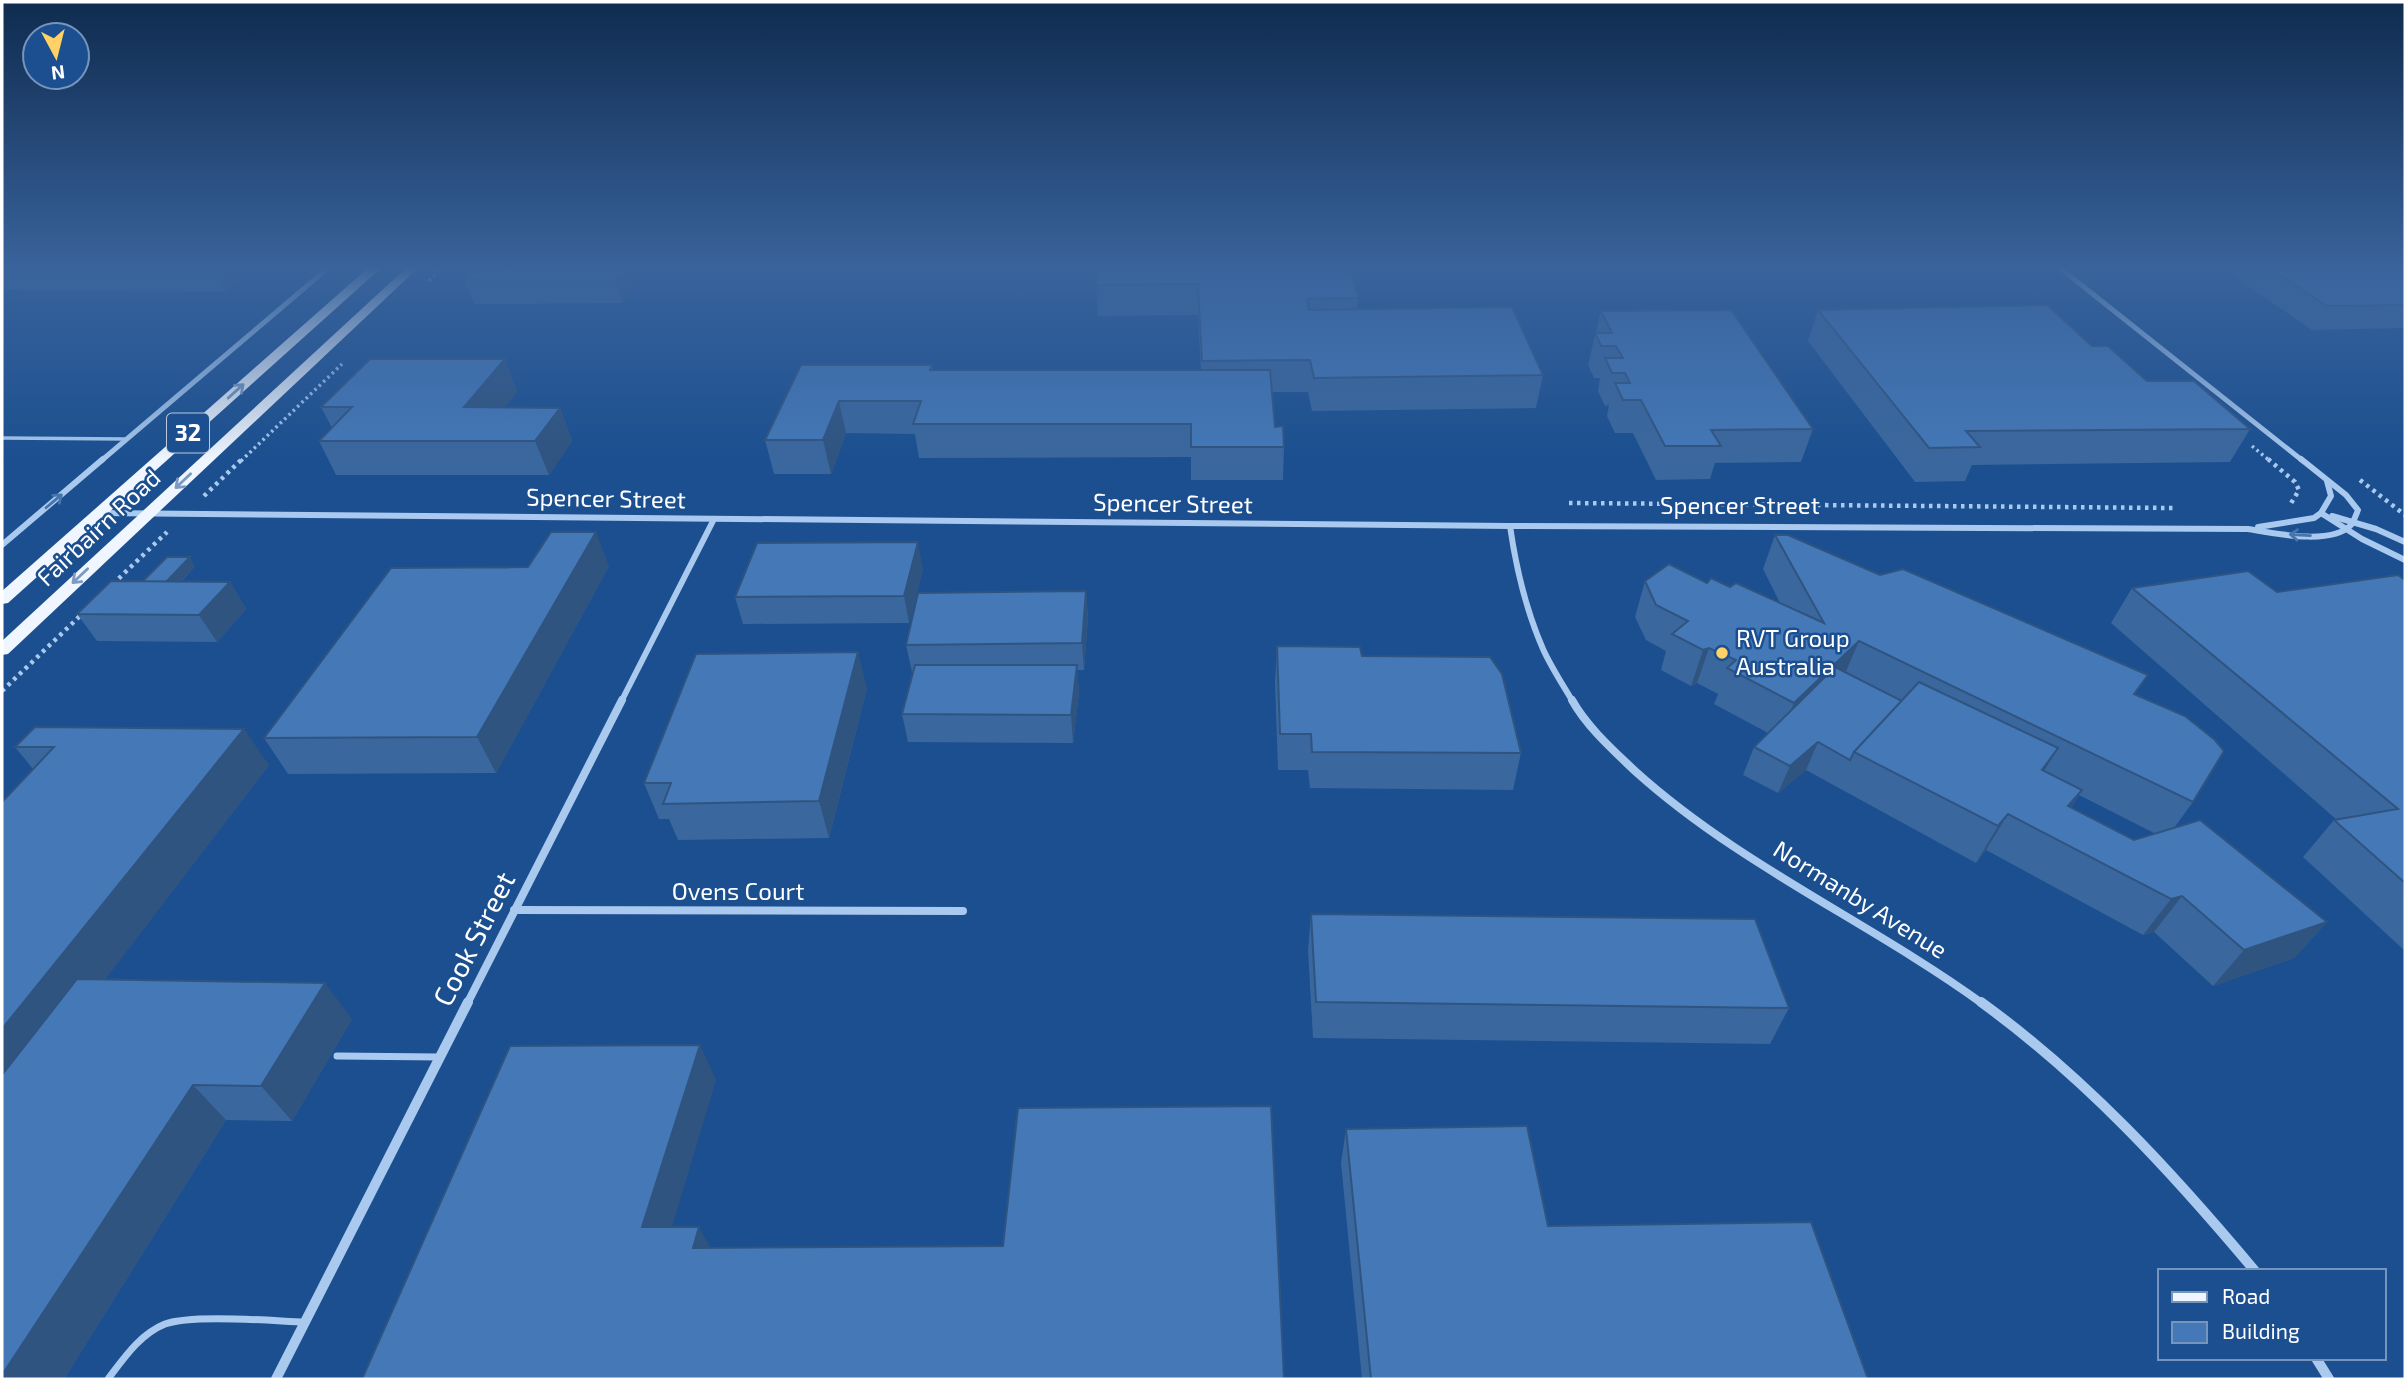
<svg xmlns="http://www.w3.org/2000/svg" width="2407" height="1381" viewBox="0 0 2407 1381" font-family="'Exo 2',sans-serif">
<rect width="100%" height="100%" fill="#1b4f8f"/>
<g fill="none" stroke-linecap="round" stroke-linejoin="round">
<g stroke="#a9c9ee" stroke-width="3.5" stroke-dasharray="2.5 3.5" stroke-linecap="butt">
<polyline points="429,281 442,268"/>
<polyline points="2252,446 2270,461"/>
<polyline points="241,461 342,364"/>
</g>
<g stroke="#a9c9ee" stroke-width="4.5" stroke-dasharray="3.5 4.5" stroke-linecap="butt">
<polyline points="2268,459 2295,482 2299,490 2290,505"/>
<polyline points="2360,480 2405,515"/>
<polyline points="204,496 242,459"/>
<polyline points="1569,503 2174,508"/>
<polyline points="113,584 167,532"/>
<polyline points="2,691 82,614"/>
</g>
<polyline stroke="#a9c9ee" stroke-width="3.5" points="2,438 126,439"/>
<g stroke="#a9c9ee" stroke-width="7">
<polyline points="337,1056 440,1057"/>
<path d="M108,1379C124,1358 140,1334 165,1324C192,1314 273,1321 305,1322"/>
</g>
<g stroke="#a9c9ee" stroke-width="5">
<polyline points="2060,268 2303,461"/>
<polyline points="101,461 328,268"/>
</g>
<g stroke="#a9c9ee" stroke-width="6">
<path d="M99,513L1510,526L2248,529C2273,533 2331,546 2351,525C2354,521 2356,515 2358,510L2346,495L2301,459"/>
<polyline points="2321,513 2362,539 2405,560"/>
<polyline points="2332,516 2376,529 2405,542"/>
<path d="M1510,526C1516,568 1526,610 1543,649C1551,667 1563,685 1573,702"/>
<polyline points="2258,527 2314,518 2321,513 2331,496 2327,481"/>
<polyline points="2,545 103,459"/>
<polyline points="621,702 714,519"/>
</g>
<g stroke="#a9c9ee" stroke-width="8">
<path d="M1572,700C1587,727 1613,750 1635,771C1739,865 1870,922 1983,1004"/>
<polyline points="514,910 963,911"/>
<polyline points="467,1004 622,700"/>
</g>
<g stroke="#a9c9ee" stroke-width="10">
<path d="M1981,1002C2086,1078 2172,1172 2255,1271"/>
<polyline points="2316,1358 2329,1379"/>
<polyline points="276,1379 468,1002"/>
</g>
<g fill="#f0f6ff" fill-rule="evenodd">
<polygon points="368,268 381,268 8,603 2,604 2,591"/>
<polygon points="406,268 418,268 8,654 2,655 2,641"/>
</g>
</g>
<g fill="#3a679d" fill-rule="evenodd">
<polygon points="2,268 256,268 226,292 5,290 2,292"/>
<polygon points="476,268 638,268 640,277 622,303 474,304 464,280"/>
<polygon points="1098,268 1358,298 1357,309 1543,375 1536,408 1312,411 1308,392 1272,392 1275,427 1284,447 1283,480 1191,480 1191,457 919,458 915,434 846,433 831,474 774,474 765,440 801,365 932,365 933,370 1201,370 1198,315 1098,316 1096,285"/>
<polygon points="2222,268 2405,268 2405,328 2312,330"/>
<polygon points="1818,310 2147,381 2250,429 2230,462 1972,465 1965,481 1915,482 1808,341"/>
<polygon points="1601,311 1813,429 1801,462 1715,463 1710,479 1656,480 1633,433 1615,433 1607,416 1609,405 1605,406 1598,391 1600,378 1594,378 1588,365"/>
<polygon points="505,359 517,392 504,408 560,408 572,441 549,475 336,475 319,441 332,428 321,407"/>
<path d="M1775,535L2148,675L2135,694L2193,802L2174,828L2327,922L2294,958L2213,986L2154,932L2143,935L1986,850L1976,863L1806,770L1778,793L1743,775L1754,747L1768,733L1714,704L1718,694L1697,683L1691,686L1661,670L1666,651L1646,640L1635,617L1645,581L1707,583L1730,587L1780,603L1763,569ZM2079,795L2156,834L2134,840L2071,807Z"/>
<polygon points="195,566 181,582 230,582 246,609 217,642 97,641 77,614 142,582"/>
<polygon points="609,566 496,773 288,774 264,738"/>
<polygon points="923,569 909,623 743,624 735,597"/>
<polygon points="2405,580 2405,951 2303,857 2334,820 2337,820 2111,623 2132,588 2277,592"/>
<polygon points="1086,591 1088,618 1084,670 1077,670 1079,693 1073,743 908,742 902,714 913,672 912,672 906,645"/>
<polygon points="1277,646 1362,656 1521,753 1513,790 1310,788 1308,770 1278,770 1275,682"/>
<polygon points="867,688 829,838 678,840 669,819 659,819 644,783"/>
<polygon points="35,727 269,765 105,979 352,1019 292,1121 226,1120 64,1379 2,1379 33,769 15,747"/>
<polygon points="1311,914 1789,1008 1770,1044 1313,1038 1308,950"/>
<polygon points="1346,1129 1548,1226 1868,1379 1362,1379 1341,1163"/>
</g>
<g fill="#305480">
<polygon points="213,268 256,268 226,292"/>
<polygon points="624,268 638,268 640,277 622,303 615,280"/>
<polygon points="505,359 517,392 478,440 464,407"/>
<polygon points="839,401 846,433 831,474 823,440"/>
<polygon points="560,408 572,441 549,475 535,441"/>
<polygon points="596,532 609,566 496,773 477,737"/>
<polygon points="918,542 923,569 909,623 904,596"/>
<polygon points="190,557 195,566 155,609 149,600"/>
<polygon points="230,582 246,609 217,642 199,615"/>
<polygon points="1086,591 1088,618 1084,670 1082,643"/>
<polygon points="1859,641 1844,676 1779,739 1794,703"/>
<polygon points="1709,648 1697,683 1691,686 1703,650"/>
<polygon points="858,652 867,688 829,838 819,801"/>
<polygon points="1077,665 1079,693 1073,743 1071,715"/>
<polygon points="244,729 269,765 2,1114 2,1029"/>
<polygon points="1818,742 1806,770 1778,793 1790,766"/>
<polygon points="2058,748 2036,784 2042,770"/>
<polygon points="2082,790 2058,826 2068,806"/>
<polygon points="2008,814 1986,850 1976,863 1998,826"/>
<polygon points="2182,896 2154,932 2143,935 2171,899"/>
<polygon points="2327,922 2294,958 2213,986 2244,950"/>
<polygon points="325,983 352,1019 292,1121 261,1086"/>
<polygon points="700,1045 716,1080 662,1260 642,1227"/>
<polygon points="193,1085 226,1120 64,1379 2,1379 2,1375"/>
<polygon points="699,1227 717,1260 693,1248"/>
</g>
<g fill="#4478b7" stroke="#305480" stroke-width="2">
<polygon points="476,268 624,268 615,280 464,280"/>
<polygon points="1098,268 1350,268 1358,298 1307,299 1309,310 1512,307 1543,375 1314,378 1310,360 1202,361 1198,284 1096,285"/>
<polygon points="2269,268 2405,268 2405,305 2327,306"/>
<polygon points="2047,305 2092,346 2108,346 2147,381 2194,381 2250,429 1966,431 1980,447 1929,448 1818,310"/>
<polygon points="1731,310 1813,429 1711,430 1721,446 1665,446 1641,400 1623,400 1615,383 1630,383 1625,373 1612,373 1605,358 1623,358 1616,346 1601,346 1595,333 1612,333 1601,311"/>
<polygon points="370,359 505,359 464,407 560,408 535,441 319,441 352,407 321,407"/>
<polygon points="801,365 932,365 930,370 1270,370 1275,427 1283,426 1284,447 1191,447 1191,424 913,424 921,401 839,401 823,440 765,440"/>
<polygon points="551,532 596,532 477,737 264,738 391,568 528,567"/>
<polygon points="1775,535 1788,535 1880,575 1903,569 2148,675 2134,694 2185,716 2215,740 2224,751 2193,802 1859,641 1794,703 1727,668 1736,660 1709,648 1703,650 1672,634 1688,621 1656,605 1645,581 1669,564 1707,583 1711,578 1730,587 1736,583 1824,623"/>
<polygon points="918,542 904,596 735,597 757,543"/>
<polygon points="167,557 190,557 166,582 142,582"/>
<polygon points="2248,571 2277,592 2398,575 2405,580 2405,883 2334,820 2398,809 2132,588"/>
<polygon points="111,581 230,582 199,615 77,614"/>
<polygon points="1086,591 1082,643 906,645 918,593"/>
<polygon points="1277,646 1360,647 1362,656 1490,657 1502,674 1521,753 1312,752 1311,734 1280,734"/>
<polygon points="858,652 819,801 663,804 671,783 644,783 696,654"/>
<polygon points="915,665 1077,665 1071,715 902,714"/>
<polygon points="1835,667 1902,701 1854,752 1850,760 1818,742 1790,766 1754,747"/>
<polygon points="1919,682 2058,748 2042,770 2082,790 2068,806 2134,840 2200,820 2327,922 2244,950 2182,896 2171,899 2008,814 1998,826 1854,752"/>
<polygon points="35,727 244,729 2,1029 2,802 54,747 15,747"/>
<polygon points="1311,914 1755,919 1789,1008 1316,1002"/>
<polygon points="77,979 325,983 261,1086 193,1085 2,1375 2,1075"/>
<polygon points="700,1045 642,1227 699,1227 693,1248 1003,1246 1018,1108 1271,1106 1284,1379 362,1379 510,1046"/>
<polygon points="1527,1126 1548,1226 1811,1222 1868,1379 1371,1379 1346,1129"/>
</g>
<defs><path id="oneway-shaft" d="M-6 0H5M1.5-3L5.5 0L1.5 3" fill="none" stroke-width="1.6" stroke-linecap="round" stroke-linejoin="round" transform="scale(1.75)"/></defs>
<g stroke="#7b9ac1">
<use href="#oneway-shaft" transform="translate(236 391) rotate(-42)"/>
<use href="#oneway-shaft" transform="translate(183 481) rotate(137)"/>
<use href="#oneway-shaft" transform="translate(80 576) rotate(137)"/>
</g>
<g stroke="#4674ac">
<use href="#oneway-shaft" transform="translate(54 501) rotate(-40)"/>
<use href="#oneway-shaft" transform="translate(2300 535) rotate(-177)"/>
</g>
<linearGradient id="sky" x2="0" y2="1"><stop stop-color="#0f2b4f"/><stop offset="0.58" stop-color="#39639b"/><stop offset="1" stop-color="#39639b" stop-opacity="0"/></linearGradient>
<rect width="2407" height="461" fill="url(#sky)"/>
<circle fill="#ffd166" stroke="#1b4f8f" stroke-width="2.5" cx="1722" cy="653" r="7"/>
<g text-anchor="middle" stroke-width="5" stroke-linejoin="round" paint-order="stroke">
<rect fill="#1b4f8f" stroke="#bbcadd" stroke-width="2" x="167" y="413.5" width="42" height="39" rx="5"/>
<g font-size="23" font-weight="bold" fill="#fff">
<text x="188" y="441">32</text>
</g>
<g font-size="24" fill="#fff" stroke="#1b4f8f">
<text transform="translate(606 499) rotate(1)" y="8">Spencer Street</text>
<text transform="translate(1173 504) rotate(1)" y="8">Spencer Street</text>
<text x="1740" y="514">Spencer Street</text>
<text transform="translate(99 528) rotate(-43)" y="8">Fairbairn Road</text>
<text x="738" y="900">Ovens Court</text>
<text transform="translate(1860 900) rotate(32)" y="8">Normanby Avenue</text>
</g>
<g font-size="24" fill="#fff" stroke="#1b4f8f" text-anchor="start">
<text x="1736" y="647">RVT Group<tspan x="1736" dy="28">Australia</tspan></text>
</g>
<g font-size="28" fill="#fff" stroke="#1b4f8f">
<text transform="translate(474 939) rotate(-63)" y="10">Cook Street</text>
</g>
</g>
<rect width="2407" height="1381" fill="none" stroke="#ffffff" stroke-width="7"/>
<rect x="2158" y="1269" width="228" height="91" fill="#1b4f8f" stroke="#7695bc" stroke-width="2"/>
<rect x="2172" y="1292" width="35" height="10" fill="#f0f6ff" stroke="#7695bc" stroke-width="2"/>
<text x="2222" y="1304" font-size="21" fill="#ffffff">Road</text>
<rect x="2172" y="1322" width="35" height="21" fill="#4478b7" stroke="#7695bc" stroke-width="2"/>
<text x="2222" y="1339" font-size="21" fill="#ffffff">Building</text>
<g transform="translate(56 56) rotate(173)"><circle r="33" fill="#1b4f8f" stroke="#7695bc" stroke-width="2"/>
<path d="M0-5L12 26L0 18L-12 26Z" fill="#ffd166"/>
<text y="-10" font-size="19" font-weight="bold" text-anchor="middle" fill="#ffffff">N</text>
</g>
</svg>
